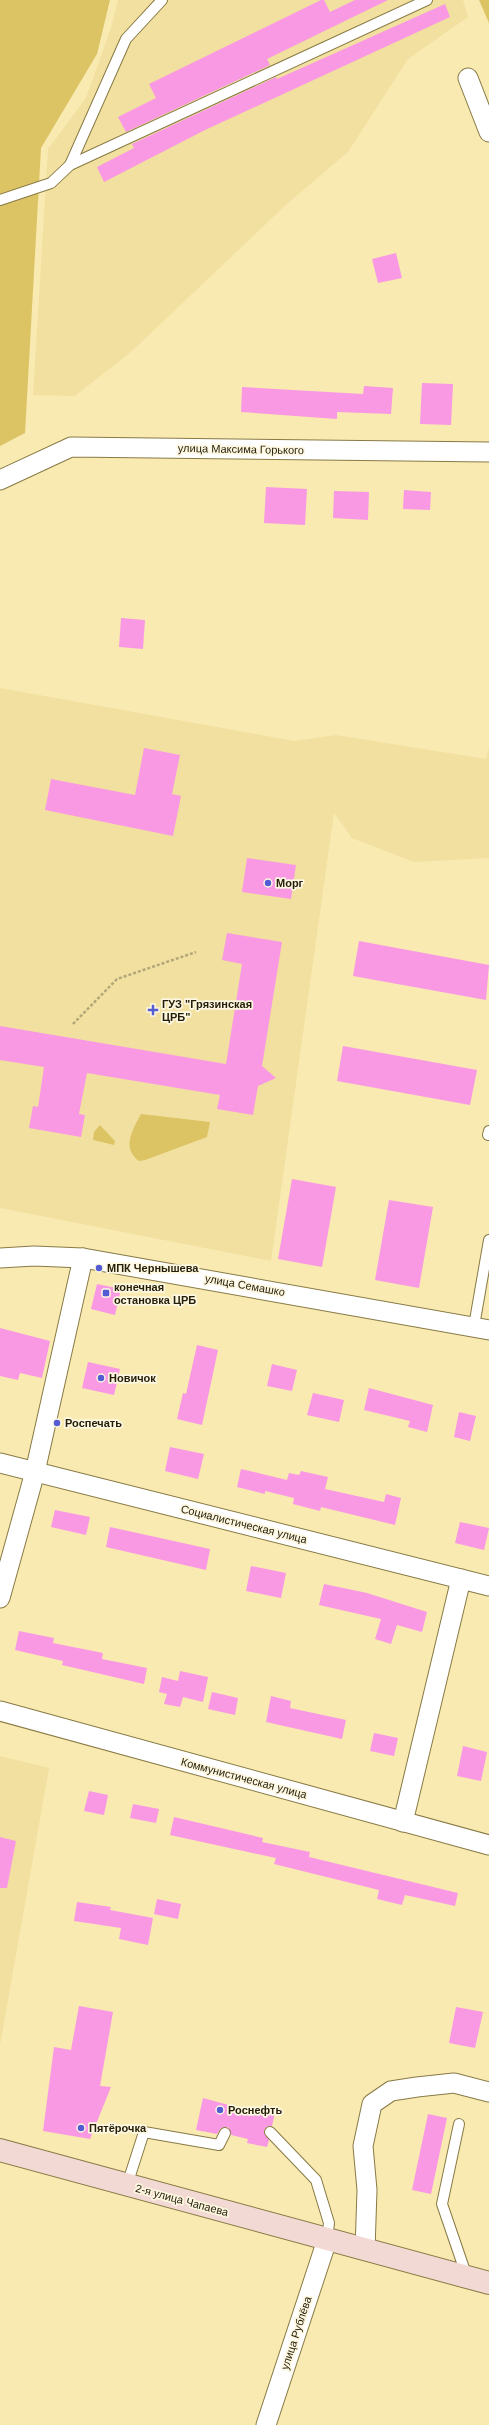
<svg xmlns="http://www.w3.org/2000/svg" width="489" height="2425" viewBox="0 0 489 2425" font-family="Arial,sans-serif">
<rect width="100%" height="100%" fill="#f9eab2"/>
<g fill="#f1e09f">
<polygon points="118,0 463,0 468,17 408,59 348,152 288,203 132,351 75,396 33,395 48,149 86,98 111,28"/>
<polygon points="0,688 295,741 336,735 486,759 489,748 489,858 414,862 352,838 334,813 271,1261 0,1208"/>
<polygon points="0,1756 49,1768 0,2045"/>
</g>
<g fill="#dcc464">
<polygon points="0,0 110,0 97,54 41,148 25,433 0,446"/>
<polygon points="479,0 489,0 489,23"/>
<path d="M141,1114L210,1122L207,1137L145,1160L139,1161C121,1148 133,1129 141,1114Z"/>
<polygon points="100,1125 115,1141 114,1145 93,1140 94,1132"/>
</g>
<g fill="#f999e4">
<polygon points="321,0 324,0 330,12 355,0 388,0 267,59 270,65 126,132 118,117 156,98 149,84"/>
<polygon points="445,4 450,17 205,130 104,182 97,167 134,148 132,144 276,77 277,79"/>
<polygon points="396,253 402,278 378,283 372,259"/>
<polygon points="422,383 453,384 451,425 420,424"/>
<polygon points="364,386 393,388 391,414 337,412 337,419 241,412 242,387 363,394"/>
<polygon points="266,487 307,489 305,525 264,523"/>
<polygon points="404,490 431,492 430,510 403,509"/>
<polygon points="334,491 369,492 368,520 333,518"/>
<polygon points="121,618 145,620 143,649 119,647"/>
<polygon points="144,748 180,755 172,794 181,796 173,836 45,810 51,779 135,795"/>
<polygon points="247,858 296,865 291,899 242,892"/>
<polygon points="227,933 282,942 262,1066 276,1078 258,1086 253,1115 217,1109 220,1095 87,1073 79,1114 85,1115 81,1137 29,1128 33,1106 38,1107 44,1067 0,1060 0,1026 226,1064 242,964 222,960"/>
<polygon points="359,941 489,965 486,1000 353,976"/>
<polygon points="343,1046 477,1070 470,1105 337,1081"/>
<polygon points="292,1179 336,1187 322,1267 278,1259"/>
<polygon points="389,1200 433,1207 419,1288 375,1280"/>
<polygon points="97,1284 121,1289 115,1315 91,1309"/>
<polygon points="0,1328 50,1341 42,1378 20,1373 18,1380 0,1376"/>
<polygon points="197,1345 218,1350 202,1425 177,1419 183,1393 186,1394"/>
<polygon points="88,1362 120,1369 114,1395 82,1388"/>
<polygon points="272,1364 297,1370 292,1391 267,1386"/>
<polygon points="369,1388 433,1405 427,1432 408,1427 410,1421 364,1410"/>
<polygon points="313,1393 344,1400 339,1422 307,1415"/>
<polygon points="459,1412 476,1416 470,1441 454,1437"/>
<polygon points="170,1447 204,1454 198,1479 165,1471"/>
<polygon points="241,1469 287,1480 289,1473 299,1475 301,1471 328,1477 325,1489 384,1502 386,1494 401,1498 395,1525 321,1507 320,1511 293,1504 294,1498 265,1491 265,1494 237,1487"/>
<polygon points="55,1510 90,1517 86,1535 51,1527"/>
<polygon points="460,1522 489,1528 484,1550 455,1543"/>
<polygon points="110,1527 210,1549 206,1570 106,1547"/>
<polygon points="251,1566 286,1573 281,1598 246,1591"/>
<polygon points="324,1584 367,1593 427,1612 422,1632 397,1625 391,1644 375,1639 381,1619 319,1605"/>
<polygon points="19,1631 54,1638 53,1643 103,1653 102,1659 147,1668 144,1684 62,1665 63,1661 15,1650"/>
<polygon points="180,1671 208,1677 203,1702 183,1697 180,1707 164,1704 167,1694 159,1692 162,1677 178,1681"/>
<polygon points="212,1692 238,1698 235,1715 208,1709"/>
<polygon points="271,1696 291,1701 290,1708 346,1720 342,1739 266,1722"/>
<polygon points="374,1733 398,1738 394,1756 370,1751"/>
<polygon points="463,1746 487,1752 481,1781 457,1776"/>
<polygon points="89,1791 108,1795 104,1815 84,1811"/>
<polygon points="133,1804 159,1809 156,1823 130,1818"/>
<polygon points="174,1817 263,1838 262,1842 310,1852 309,1857 458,1893 455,1906 405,1895 402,1905 377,1899 379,1890 274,1864 276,1858 170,1835"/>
<polygon points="0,1837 16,1841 7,1888 0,1888"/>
<polygon points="157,1899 181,1904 178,1919 154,1914"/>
<polygon points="77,1902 111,1907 110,1910 153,1918 148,1945 119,1939 121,1928 74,1921"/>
<polygon points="79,2006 113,2012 100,2086 111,2087 90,2139 43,2131 54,2047 71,2050"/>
<polygon points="456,2007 483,2012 475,2048 449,2043"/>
<polygon points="203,2098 254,2112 255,2108 275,2113 272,2126 266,2127 264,2131 269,2140 267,2147 247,2143 248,2139 231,2135 228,2127 221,2128 217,2134 196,2130"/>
<polygon points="428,2114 447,2118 431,2194 412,2190"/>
</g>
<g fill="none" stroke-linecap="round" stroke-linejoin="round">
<defs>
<g id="lane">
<polyline points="70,165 126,39 162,0"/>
<polyline points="0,200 51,183 70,165 427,0"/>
<polyline points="488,1135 489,1131"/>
<polyline points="474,1326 489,1240"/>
<polyline points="459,2124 442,2204 467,2277"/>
<polyline points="270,2132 316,2180 329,2223 327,2240"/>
<polyline points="127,2185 144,2132 219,2145 225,2133"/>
</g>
<g id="street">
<polyline points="468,78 489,132"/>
<polyline points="0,480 71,447 489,452"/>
<polyline points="0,1258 34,1256 83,1258 489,1330"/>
<polyline points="0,1463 489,1586"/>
<polyline points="0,1598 35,1472 83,1258"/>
<polyline points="0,1711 489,1845"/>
<polyline points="403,1822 461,1579"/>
<polyline points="365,2250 367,2190 363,2146 372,2104 391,2091 417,2087 454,2083 489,2092"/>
<polyline points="266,2425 327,2240"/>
</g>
<polyline id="secondary" points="0,2150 489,2283"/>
</defs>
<use href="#lane" stroke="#887a45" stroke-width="12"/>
<use href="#street" stroke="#887a45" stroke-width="21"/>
<use href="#secondary" stroke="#887a45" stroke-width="24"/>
<polyline stroke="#b3a77a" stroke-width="2.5" stroke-dasharray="3 2" stroke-linecap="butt" points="73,1024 117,979 196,952"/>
<use href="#lane" stroke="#fff" stroke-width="10"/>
<use href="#street" stroke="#fff" stroke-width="19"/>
<use href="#secondary" stroke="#f2d9d3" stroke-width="22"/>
</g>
<g fill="#535cd2" stroke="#fdf7e1" stroke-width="1.5">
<circle cx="268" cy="883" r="4"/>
<path d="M151 1004h4v4h4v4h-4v4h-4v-4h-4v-4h4z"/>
<circle cx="99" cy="1268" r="4"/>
<rect x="102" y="1289" width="8" height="8" rx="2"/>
<circle cx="101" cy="1378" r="4"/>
<circle cx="57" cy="1423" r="4"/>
<circle cx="220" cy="2110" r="4"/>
<circle cx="81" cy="2128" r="4"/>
</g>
<g text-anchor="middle" stroke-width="3.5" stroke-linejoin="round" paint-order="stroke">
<g font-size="11" fill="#241e08" stroke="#fdf7e1">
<text transform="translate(241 449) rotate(1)" y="4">улица Максима Горького</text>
<text transform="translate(245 1285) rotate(10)" y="4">улица Семашко</text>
<text transform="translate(244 1524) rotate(14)" y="4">Социалистическая улица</text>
<text transform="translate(244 1778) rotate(15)" y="4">Коммунистическая улица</text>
<text transform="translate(182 2200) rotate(15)" y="4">2-я улица Чапаева</text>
<text transform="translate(296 2333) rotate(-72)" y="4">улица Рублёва</text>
</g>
<g font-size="11" font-weight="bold" fill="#241e08" stroke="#fdf7e1" text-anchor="start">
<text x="276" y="887">Морг</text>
<text x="162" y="1008">ГУЗ "Грязинская<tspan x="162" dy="13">ЦРБ"</tspan></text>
<text x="107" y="1272">МПК Чернышева</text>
<text x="114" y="1291">конечная<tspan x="114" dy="13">остановка ЦРБ</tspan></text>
<text x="109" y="1382">Новичок</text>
<text x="65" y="1427">Роспечать</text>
<text x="228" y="2114">Роснефть</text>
<text x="89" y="2132">Пятёрочка</text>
</g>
</g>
</svg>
